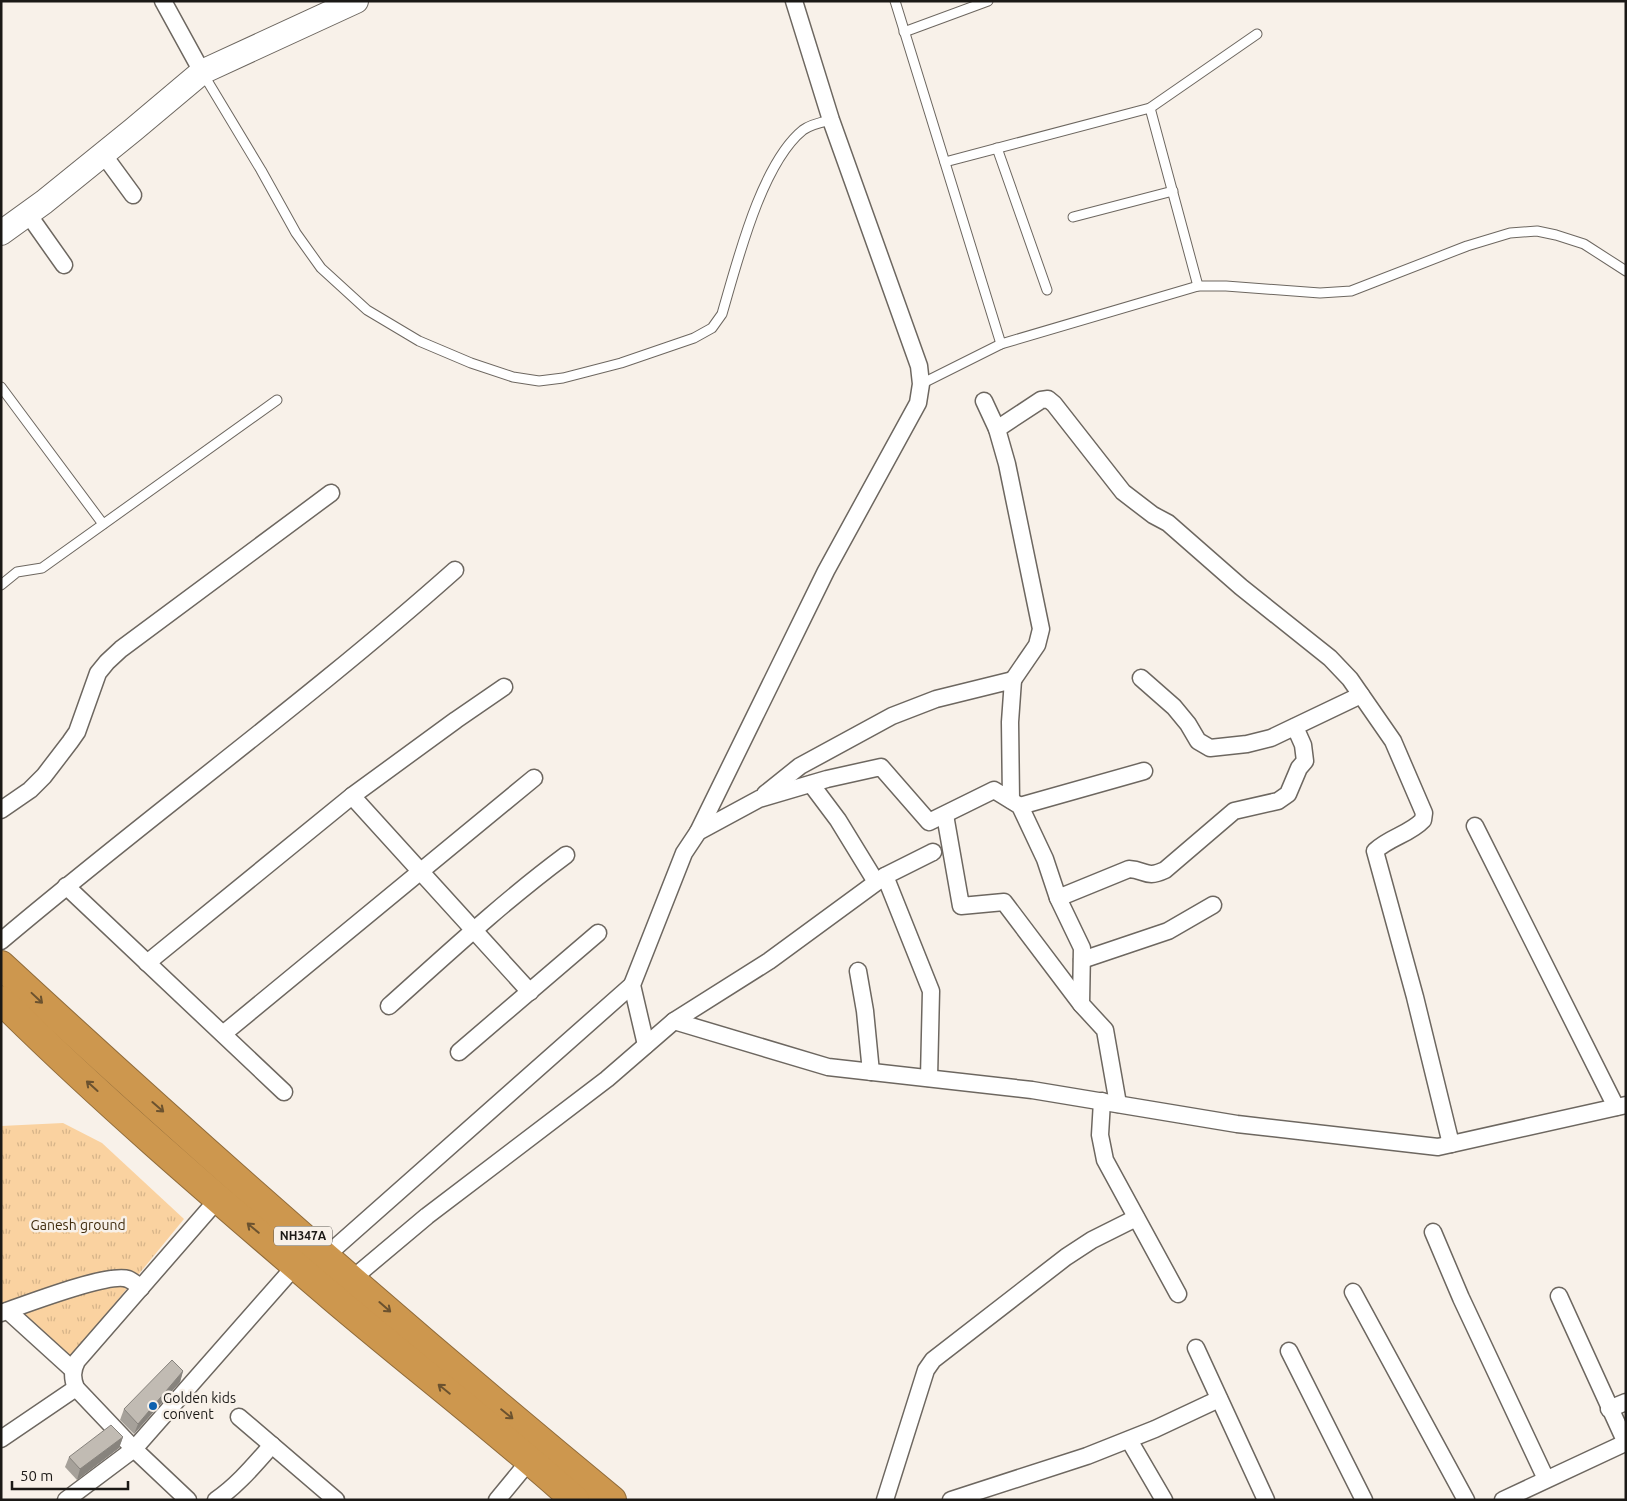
<svg xmlns="http://www.w3.org/2000/svg" width="1627" height="1501" viewBox="0 0 1627 1501" font-family="Ubuntu,sans-serif">
<defs>
<pattern id="park-tufts" width="24" height="20" patternUnits="userSpaceOnUse" patternTransform="scale(1.25)"><rect width="24" height="20" fill="#fad2a0"/><path d="M3 7l-1-3M5 7V3M7 7l1-3M15 17l-1-3M17 17v-4M19 17l1-3" fill="none" stroke="#d6b489"/></pattern>
</defs>
<rect width="100%" height="100%" fill="#f8f1e9"/>
<polygon fill="url(#park-tufts)" points="63,1123 102,1143 184,1219 70,1358 1,1305 1,1126"/>
<g fill="none" stroke-linecap="round" stroke-linejoin="round">
<defs>
<g id="lane">
<polyline points="895,1 1001,344"/>
<polyline points="904,32 988,1"/>
<path d="M202,72L261,170L296,233L321,268L367,310L419,341L471,363L513,377L539,381L563,378L621,363L694,338L712,328L722,314C737,263 761,164 803,130C811,124 822,122 831,120"/>
<polyline points="1150,108 1198,286"/>
<polyline points="997,148 1047,290"/>
<polyline points="945,162 1150,108 1257,34"/>
<polyline points="1073,217 1173,191"/>
<polyline points="921,384 1001,344 1198,286 1226,286 1320,293 1351,291 1467,246 1510,233 1537,231 1556,235 1584,244 1626,271"/>
<polyline points="1,387 103,524"/>
<polyline points="1,585 17,572 42,568 277,400"/>
</g>
<g id="street">
<polyline points="163,1 202,72"/>
<polyline points="103,154 133,195"/>
<polyline points="28,214 64,265"/>
<polyline points="984,401 997,429 1007,464 1041,629 1037,645 1013,680"/>
<path d="M997,429L1041,400L1048,399L1054,404L1123,492L1153,515L1168,523L1241,587L1330,658L1350,679L1393,741L1424,813L1423,820C1410,834 1390,837 1375,851L1415,997L1451,1144"/>
<polyline points="1141,678 1174,707 1188,724 1198,741 1210,748 1247,744 1271,738 1361,695"/>
<polyline points="811,784 838,820 876,882"/>
<polyline points="765,794 800,766 892,716 936,699 1013,680 1010,722 1011,800"/>
<polyline points="352,796 530,992"/>
<polyline points="1020,806 1144,771"/>
<polyline points="1,810 30,790 44,776 70,742 77,732 98,673 107,662 121,649 331,493"/>
<polyline points="945,815 961,906 1004,902 1081,1004"/>
<polyline points="1475,826 1616,1107"/>
<polyline points="698,832 826,571 918,403 921,384 919,366 831,120 794,1"/>
<polyline points="885,876 933,852"/>
<polyline points="66,886 284,1092"/>
<path d="M1058,898L1129,869C1146,870 1146,879 1165,870L1234,811L1278,801L1288,794L1299,768L1305,761L1303,745L1295,727"/>
<path d="M1,941C150,815 309,700 455,570"/>
<polyline points="1082,960 1168,931 1213,905"/>
<polyline points="147,963 352,796 456,720 504,687"/>
<polyline points="858,971 865,1011 871,1072"/>
<path d="M389,1006C447,954 504,901 566,855"/>
<polyline points="674,1021 769,961 885,876 931,991 929,1078"/>
<polyline points="223,1034 534,778"/>
<polyline points="646,1045 632,985 684,853 698,832 759,799 827,779 881,767 929,822 994,790 1020,806 1045,859 1058,898 1082,948 1081,1004 1105,1030 1118,1104"/>
<polyline points="459,1052 598,933"/>
<polyline points="1102,1101 1100,1135 1105,1160 1178,1294"/>
<polyline points="1433,1232 1461,1298 1546,1479"/>
<polyline points="319,1262 632,985"/>
<polyline points="352,1279 427,1216 607,1079 674,1021 828,1067 1032,1090 1237,1124 1438,1147 1626,1105"/>
<polyline points="1353,1292 1466,1500"/>
<polyline points="1559,1296 1626,1443"/>
<polyline points="8,1311 73,1370"/>
<path d="M1,1313C24,1305 109,1272 128,1279C133,1281 137,1285 141,1288"/>
<polyline points="1196,1348 1266,1500"/>
<polyline points="1289,1351 1364,1500"/>
<polyline points="1609,1409 1626,1402"/>
<polyline points="239,1417 336,1500"/>
<polyline points="1,1439 76,1388"/>
<polyline points="1129,1440 1164,1500"/>
<polyline points="66,1500 134,1449 296,1265"/>
<path d="M188,1500L134,1449L76,1388C72,1378 72,1371 77,1361L218,1199"/>
<path d="M216,1500C238,1485 255,1464 272,1445"/>
<polyline points="497,1500 530,1460"/>
<polyline points="885,1500 926,1370 933,1360 1066,1257 1092,1240 1136,1218"/>
<polyline points="951,1500 1087,1456 1155,1429 1219,1399"/>
<polyline points="1503,1500 1625,1443"/>
</g>
<polyline id="secondary" points="1,233 44,202 133,130 202,72 356,1"/>
<g id="highway">
<path d="M1,965C200,1149 403,1328 612,1500"/>
<path d="M1,1000C106,1104 219,1200 331,1296C412,1365 496,1429 575,1500"/>
</g>
</defs>
<use href="#lane" stroke="#6d6760" stroke-width="11"/>
<use href="#street" stroke="#6d6760" stroke-width="19"/>
<use href="#secondary" stroke="#6d6760" stroke-width="26"/>
<use href="#highway" stroke="#8f6b3a" stroke-width="30"/>
<use href="#lane" stroke="#fff" stroke-width="9"/>
<use href="#street" stroke="#fff" stroke-width="16"/>
<use href="#secondary" stroke="#fff" stroke-width="24"/>
<use href="#highway" stroke="#cd974e" stroke-width="28"/>
</g>
<g fill="#a6a19a">
<polygon points="183,1371 180,1382 134,1434 120,1420 124,1409"/>
<polygon points="123,1437 119,1448 77,1480 65,1467 69,1457"/>
</g>
<g fill="#87837d">
<polygon points="183,1371 180,1382 134,1434 138,1424"/>
<polygon points="123,1437 119,1448 77,1480 80,1469"/>
</g>
<g fill="#c1bbb3" stroke="#87837d">
<polygon points="172,1360 183,1371 138,1424 124,1409"/>
<polygon points="111,1425 123,1437 80,1469 69,1457"/>
</g>
<defs><path id="oneway-shaft" d="M-6 0H5M1.5-3L5.5 0L1.5 3" fill="none" stroke-width="1.6" stroke-linecap="round" stroke-linejoin="round" transform="scale(1.25)"/></defs>
<g stroke="#6b522f">
<use href="#oneway-shaft" transform="translate(37 998) rotate(43)"/>
<use href="#oneway-shaft" transform="translate(92 1086) rotate(-138)"/>
<use href="#oneway-shaft" transform="translate(158 1107) rotate(41)"/>
<use href="#oneway-shaft" transform="translate(253 1228) rotate(-140)"/>
<use href="#oneway-shaft" transform="translate(385 1307) rotate(41)"/>
<use href="#oneway-shaft" transform="translate(444 1389) rotate(-141)"/>
<use href="#oneway-shaft" transform="translate(507 1414) rotate(39)"/>
</g>
<circle fill="#0e61af" stroke="#f8f1e9" stroke-width="2" cx="153" cy="1406" r="5"/>
<g text-anchor="middle" stroke-width="5" stroke-linejoin="round" paint-order="stroke">
<rect fill="#f8f1e9" stroke="#5d5a55" stroke-width="1" x="274" y="1226.5" width="58" height="19" rx="4"/>
<g font-size="12" font-weight="bold" fill="#1b1916">
<text x="303" y="1240">NH347A</text>
</g>
<g font-size="14" fill="#402c0e" stroke="#f8f1e9">
<text x="78" y="1230">Ganesh ground</text>
</g>
<g font-size="14" fill="#1b1916" stroke="#f8f1e9" text-anchor="start">
<text x="163" y="1403">Golden kids<tspan x="163" dy="16">convent</tspan></text>
</g>
</g>
<rect width="1627" height="1501" fill="none" stroke="#1b1916" stroke-width="5"/>
<path d="M12 1481v8h116v-8" fill="none" stroke="#1b1916" stroke-width="2.5"/>
<text x="20" y="1481" font-size="15" fill="#1b1916" stroke="#f8f1e9" stroke-width="4" paint-order="stroke">50 m</text>
</svg>
